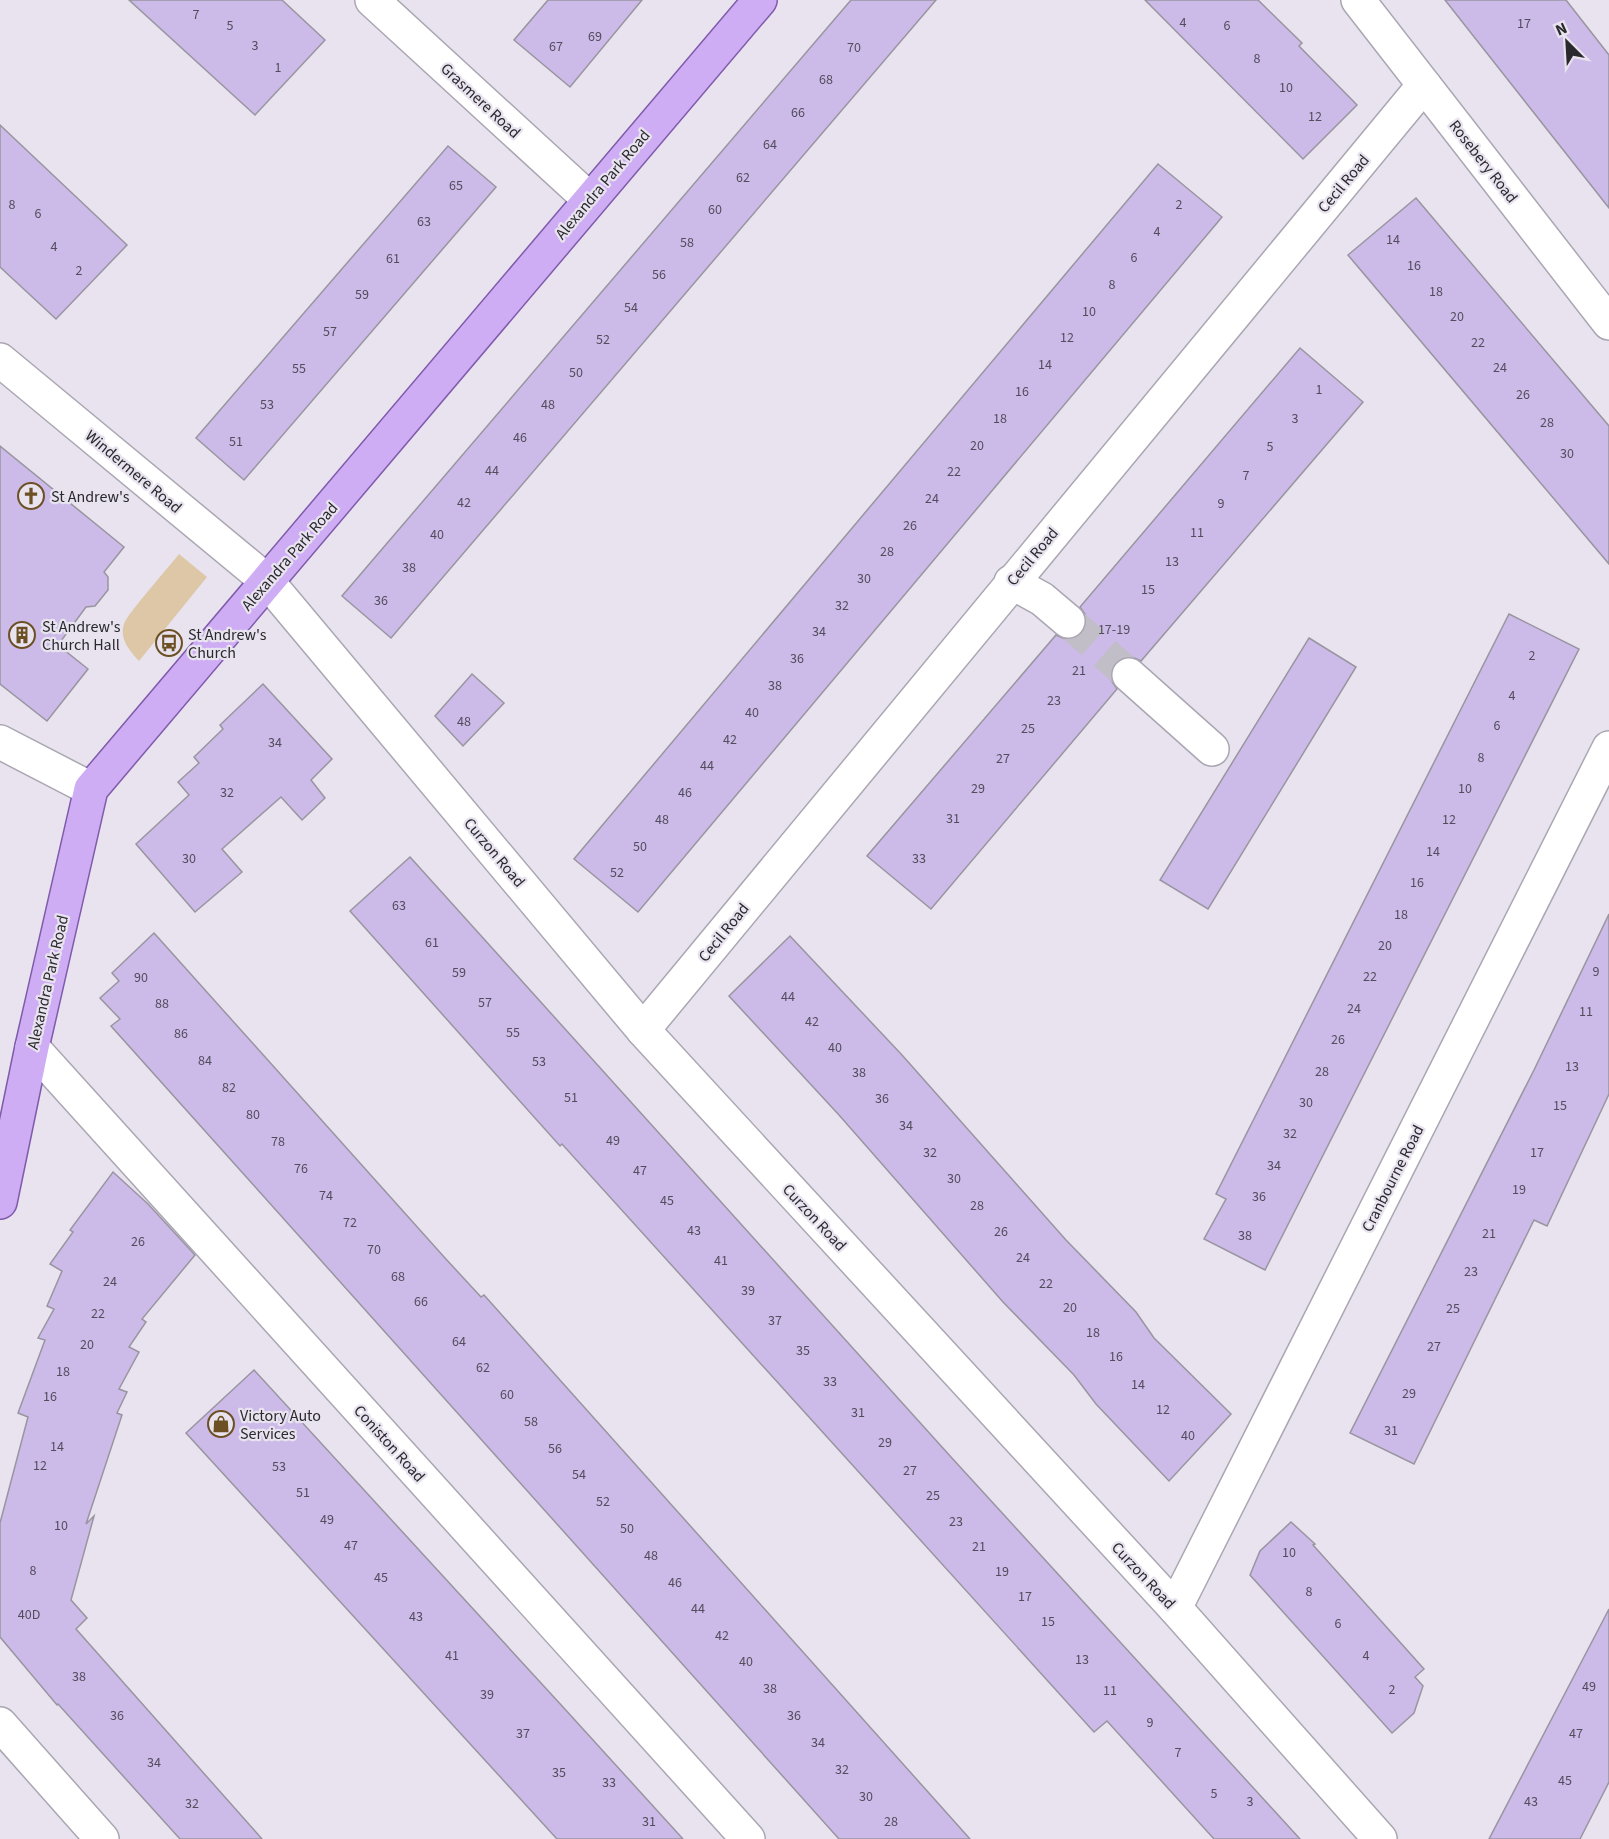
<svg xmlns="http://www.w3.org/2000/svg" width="1609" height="1839" viewBox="0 0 1609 1839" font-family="'Source Sans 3',sans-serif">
<rect width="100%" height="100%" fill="#e8e3ef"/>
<path fill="#ddc7a7" d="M179,554L207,577L139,661C130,651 119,639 124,624C127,614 170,566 179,554Z"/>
<g fill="#ccbae8" stroke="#9995a0" stroke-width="1.5">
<polygon points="129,0 282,0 325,40 255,115"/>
<polygon points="548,0 642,0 570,87 514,40"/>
<polygon points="851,0 936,0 391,638 342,596"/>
<polygon points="1145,0 1258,0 1302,43 1299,46 1357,105 1303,159"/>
<polygon points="1445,0 1566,0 1609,55 1609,208"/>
<polygon points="0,125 127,245 56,319 0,267"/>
<polygon points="448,146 496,187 244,480 196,438"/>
<polygon points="1158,164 1222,217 638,912 574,859"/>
<polygon points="1416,198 1609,426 1609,564 1348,255"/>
<polygon points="1300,348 1363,402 1141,661 1132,657 1124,657 1115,663 1111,672 1111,680 1117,689 931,909 867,856 1056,635 1065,639 1074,639 1082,634 1086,624 1085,614 1080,607"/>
<polygon points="0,446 124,547 104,572 108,577 108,590 95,606 86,607 58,645 88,669 47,721 0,684"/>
<polygon points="1509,614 1579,649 1265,1270 1204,1239 1226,1199 1216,1194"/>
<polygon points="1309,638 1356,667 1208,909 1160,880"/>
<polygon points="472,674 504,703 463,746 435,716"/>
<polygon points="263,684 332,759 311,780 325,798 302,820 281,797 222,849 242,872 195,912 136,844 189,795 178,782 199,763 194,757 223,729 220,725"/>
<polygon points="410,857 951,1457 1300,1839 1214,1839 1107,1721 1094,1732 562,1144 560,1146 350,911"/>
<polygon points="1609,914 1609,1094 1547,1226 1534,1220 1414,1464 1350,1433 1534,1070"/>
<polygon points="154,933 445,1258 481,1297 484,1295 970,1839 839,1839 111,1026 120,1019 100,998 119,981 112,973"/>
<polygon points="790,936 902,1055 1066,1240 1136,1312 1154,1338 1231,1414 1169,1481 1096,1404 1074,1375 1003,1302 839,1115 729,996"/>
<polygon points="113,1172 148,1204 195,1255 142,1319 146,1322 129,1347 139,1352 119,1389 127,1392 117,1413 122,1415 86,1524 94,1516 71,1600 87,1618 76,1629 262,1839 180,1839 58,1704 57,1705 0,1637 0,1523 28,1417 18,1413 45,1340 38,1338 54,1309 47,1306 62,1271 50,1264 73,1232 70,1230"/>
<polygon points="254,1370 563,1707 683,1839 557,1839 186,1433"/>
<polygon points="1291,1522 1315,1544 1313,1545 1424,1669 1415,1677 1423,1686 1414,1713 1392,1733 1250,1575 1260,1551"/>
<polygon points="1609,1609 1609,1782 1580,1839 1489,1839"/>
</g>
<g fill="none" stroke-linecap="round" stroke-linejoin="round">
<polyline stroke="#c2bec8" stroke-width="33" stroke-dasharray="33 16" stroke-linecap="butt" points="1068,621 1129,675"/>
<defs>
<g id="minor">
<polyline points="372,0 589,199"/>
<polyline points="1358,0 1609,323"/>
<polyline points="0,360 267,581 643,1030 1175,1608 1380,1839"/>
<polyline points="1011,582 1042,599 1068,621"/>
<polyline points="1129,675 1212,749"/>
<polyline points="0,742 91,789"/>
<polyline points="643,1030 1424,85"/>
<polyline points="32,1047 748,1839"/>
<polyline points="1175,1608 1609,748"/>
<polyline points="0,1724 102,1839"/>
</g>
<polyline id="major" points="0,1202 32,1047 91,789 760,0"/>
</defs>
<use href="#minor" stroke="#aba7b2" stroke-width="36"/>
<use href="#major" stroke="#7f5baa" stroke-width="36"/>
<use href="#minor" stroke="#fff" stroke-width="33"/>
<use href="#major" stroke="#ceadf4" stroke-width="33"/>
</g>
<defs>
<symbol id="church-ring" viewBox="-11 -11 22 22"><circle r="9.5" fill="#e8e3ef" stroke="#6c5023" stroke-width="1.5"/><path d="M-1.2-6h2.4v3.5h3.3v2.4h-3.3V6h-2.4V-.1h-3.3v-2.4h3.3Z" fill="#6c5023"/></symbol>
<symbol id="building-ring" viewBox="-11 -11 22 22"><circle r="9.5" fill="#e8e3ef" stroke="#6c5023" stroke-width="1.5"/><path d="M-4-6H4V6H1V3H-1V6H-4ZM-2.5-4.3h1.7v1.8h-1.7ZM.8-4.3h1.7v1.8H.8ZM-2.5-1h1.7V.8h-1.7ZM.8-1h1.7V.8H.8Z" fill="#6c5023"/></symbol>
<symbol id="bus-ring" viewBox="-11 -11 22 22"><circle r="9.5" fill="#e8e3ef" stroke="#6c5023" stroke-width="1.5"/><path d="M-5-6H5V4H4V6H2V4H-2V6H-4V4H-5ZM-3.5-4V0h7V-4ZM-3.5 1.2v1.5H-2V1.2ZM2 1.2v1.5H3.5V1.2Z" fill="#6c5023"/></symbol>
<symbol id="shop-ring" viewBox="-11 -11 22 22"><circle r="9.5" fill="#e8e3ef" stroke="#6c5023" stroke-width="1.5"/><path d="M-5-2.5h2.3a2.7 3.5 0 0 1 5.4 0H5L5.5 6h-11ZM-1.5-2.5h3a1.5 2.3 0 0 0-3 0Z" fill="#6c5023"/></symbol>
</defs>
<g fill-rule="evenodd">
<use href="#church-ring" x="16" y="481" width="30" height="30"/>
<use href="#building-ring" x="7" y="620" width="30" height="30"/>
<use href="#bus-ring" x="154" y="628" width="30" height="30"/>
<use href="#shop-ring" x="206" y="1409" width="30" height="30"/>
</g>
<g text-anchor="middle" stroke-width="4.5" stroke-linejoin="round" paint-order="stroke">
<g font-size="14" fill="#524d5c">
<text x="196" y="19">7</text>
<text x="1183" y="27">4</text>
<text x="1524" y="28">17</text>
<text x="230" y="30">5</text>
<text x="1227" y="30">6</text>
<text x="595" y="41">69</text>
<text x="255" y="50">3</text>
<text x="556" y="51">67</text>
<text x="854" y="52">70</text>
<text x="1257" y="63">8</text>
<text x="278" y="72">1</text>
<text x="826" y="84">68</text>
<text x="1286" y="92">10</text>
<text x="798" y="117">66</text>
<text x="1315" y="121">12</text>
<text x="770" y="149">64</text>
<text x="743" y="182">62</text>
<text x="456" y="190">65</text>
<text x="12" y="209">8</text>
<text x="1179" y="209">2</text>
<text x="715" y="214">60</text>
<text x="38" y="218">6</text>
<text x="424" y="226">63</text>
<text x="1157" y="236">4</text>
<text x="1393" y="244">14</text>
<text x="687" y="247">58</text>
<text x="54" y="251">4</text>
<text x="1134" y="262">6</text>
<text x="393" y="263">61</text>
<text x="1414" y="270">16</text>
<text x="79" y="275">2</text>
<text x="659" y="279">56</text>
<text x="1112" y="289">8</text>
<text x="1436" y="296">18</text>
<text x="362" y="299">59</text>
<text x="631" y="312">54</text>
<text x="1089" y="316">10</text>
<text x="1457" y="321">20</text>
<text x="330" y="336">57</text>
<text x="1067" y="342">12</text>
<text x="603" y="344">52</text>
<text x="1478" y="347">22</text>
<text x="1045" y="369">14</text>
<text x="1500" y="372">24</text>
<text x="299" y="373">55</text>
<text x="576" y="377">50</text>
<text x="1319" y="394">1</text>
<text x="1022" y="396">16</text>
<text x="1523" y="399">26</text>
<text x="267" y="409">53</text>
<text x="548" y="409">48</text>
<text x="1000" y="423">18</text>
<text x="1295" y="423">3</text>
<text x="1547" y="427">28</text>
<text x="520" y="442">46</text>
<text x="236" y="446">51</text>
<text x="977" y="450">20</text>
<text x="1270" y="451">5</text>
<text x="1567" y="458">30</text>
<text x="492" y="475">44</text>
<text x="954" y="476">22</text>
<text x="1246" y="480">7</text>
<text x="932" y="503">24</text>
<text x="464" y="507">42</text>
<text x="1221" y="508">9</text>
<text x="910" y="530">26</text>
<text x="1197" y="537">11</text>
<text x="437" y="539">40</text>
<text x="887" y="556">28</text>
<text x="1172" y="566">13</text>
<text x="409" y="572">38</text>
<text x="864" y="583">30</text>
<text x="1148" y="594">15</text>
<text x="381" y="605">36</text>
<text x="842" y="610">32</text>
<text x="1114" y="634">17-19</text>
<text x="819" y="636">34</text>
<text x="1532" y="660">2</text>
<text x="797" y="663">36</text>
<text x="1079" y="675">21</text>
<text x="775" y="690">38</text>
<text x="1512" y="700">4</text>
<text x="1054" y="705">23</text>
<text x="752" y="717">40</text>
<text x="464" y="726">48</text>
<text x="1497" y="730">6</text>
<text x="1028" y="733">25</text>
<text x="730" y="744">42</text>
<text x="275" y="747">34</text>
<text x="1481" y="762">8</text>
<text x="1003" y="763">27</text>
<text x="707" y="770">44</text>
<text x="978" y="793">29</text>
<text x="1465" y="793">10</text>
<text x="227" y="797">32</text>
<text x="685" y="797">46</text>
<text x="953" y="823">31</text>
<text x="662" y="824">48</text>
<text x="1449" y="824">12</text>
<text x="640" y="851">50</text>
<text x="1433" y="856">14</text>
<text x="189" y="863">30</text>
<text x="919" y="863">33</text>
<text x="617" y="877">52</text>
<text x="1417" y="887">16</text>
<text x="399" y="910">63</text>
<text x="1401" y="919">18</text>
<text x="432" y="947">61</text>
<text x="1385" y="950">20</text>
<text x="1596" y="976">9</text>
<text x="459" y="977">59</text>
<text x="1370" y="981">22</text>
<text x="141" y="982">90</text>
<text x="788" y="1001">44</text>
<text x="485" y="1007">57</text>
<text x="162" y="1008">88</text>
<text x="1354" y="1013">24</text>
<text x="1586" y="1016">11</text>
<text x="812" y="1026">42</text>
<text x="513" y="1037">55</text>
<text x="181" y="1038">86</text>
<text x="1338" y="1044">26</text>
<text x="835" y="1052">40</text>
<text x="205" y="1065">84</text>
<text x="539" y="1066">53</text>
<text x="1572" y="1071">13</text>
<text x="1322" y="1076">28</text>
<text x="859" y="1077">38</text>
<text x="229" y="1092">82</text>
<text x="571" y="1102">51</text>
<text x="882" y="1103">36</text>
<text x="1306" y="1107">30</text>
<text x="1560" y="1110">15</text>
<text x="253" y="1119">80</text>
<text x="906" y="1130">34</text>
<text x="1290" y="1138">32</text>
<text x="613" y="1145">49</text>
<text x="278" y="1146">78</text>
<text x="930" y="1157">32</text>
<text x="1537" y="1157">17</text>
<text x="1274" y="1170">34</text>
<text x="301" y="1173">76</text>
<text x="640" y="1175">47</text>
<text x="954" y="1183">30</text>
<text x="1519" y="1194">19</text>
<text x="326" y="1200">74</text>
<text x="1259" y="1201">36</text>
<text x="667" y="1205">45</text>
<text x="977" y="1210">28</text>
<text x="350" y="1227">72</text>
<text x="694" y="1235">43</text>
<text x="1001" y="1236">26</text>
<text x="1489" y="1238">21</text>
<text x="1245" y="1240">38</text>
<text x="138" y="1246">26</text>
<text x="374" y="1254">70</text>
<text x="1023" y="1262">24</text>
<text x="721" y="1265">41</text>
<text x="1471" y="1276">23</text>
<text x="398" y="1281">68</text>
<text x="110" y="1286">24</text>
<text x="1046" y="1288">22</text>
<text x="748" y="1295">39</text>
<text x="421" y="1306">66</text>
<text x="1070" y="1312">20</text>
<text x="1453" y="1313">25</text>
<text x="98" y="1318">22</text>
<text x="775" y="1325">37</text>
<text x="1093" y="1337">18</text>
<text x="459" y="1346">64</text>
<text x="87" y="1349">20</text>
<text x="1434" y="1351">27</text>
<text x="803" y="1355">35</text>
<text x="1116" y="1361">16</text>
<text x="483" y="1372">62</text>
<text x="63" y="1376">18</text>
<text x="830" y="1386">33</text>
<text x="1138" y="1389">14</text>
<text x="1409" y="1398">29</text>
<text x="507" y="1399">60</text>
<text x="50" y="1401">16</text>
<text x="1163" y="1414">12</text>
<text x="858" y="1417">31</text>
<text x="531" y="1426">58</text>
<text x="1391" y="1435">31</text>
<text x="1188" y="1440">40</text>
<text x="885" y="1447">29</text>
<text x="57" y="1451">14</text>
<text x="555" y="1453">56</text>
<text x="40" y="1470">12</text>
<text x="279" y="1471">53</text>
<text x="910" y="1475">27</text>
<text x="579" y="1479">54</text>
<text x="303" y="1497">51</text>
<text x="933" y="1500">25</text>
<text x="603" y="1506">52</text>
<text x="327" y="1524">49</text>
<text x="956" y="1526">23</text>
<text x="61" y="1530">10</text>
<text x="627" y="1533">50</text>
<text x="351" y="1550">47</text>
<text x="979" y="1551">21</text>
<text x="1289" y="1557">10</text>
<text x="651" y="1560">48</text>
<text x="33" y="1575">8</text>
<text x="1002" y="1576">19</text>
<text x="381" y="1582">45</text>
<text x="675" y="1587">46</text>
<text x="1309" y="1596">8</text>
<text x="1025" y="1601">17</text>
<text x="698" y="1613">44</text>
<text x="29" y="1619">40D</text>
<text x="416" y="1621">43</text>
<text x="1048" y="1626">15</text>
<text x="1338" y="1628">6</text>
<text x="722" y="1640">42</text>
<text x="452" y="1660">41</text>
<text x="1366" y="1660">4</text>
<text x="1082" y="1664">13</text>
<text x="746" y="1666">40</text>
<text x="79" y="1681">38</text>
<text x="1589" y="1691">49</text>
<text x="770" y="1693">38</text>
<text x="1392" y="1694">2</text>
<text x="1110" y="1695">11</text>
<text x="487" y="1699">39</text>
<text x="117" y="1720">36</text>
<text x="794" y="1720">36</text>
<text x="1150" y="1727">9</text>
<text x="523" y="1738">37</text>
<text x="1576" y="1738">47</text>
<text x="818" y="1747">34</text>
<text x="1178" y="1757">7</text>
<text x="154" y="1767">34</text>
<text x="842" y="1774">32</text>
<text x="559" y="1777">35</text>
<text x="1565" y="1785">45</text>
<text x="609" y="1787">33</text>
<text x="1214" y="1798">5</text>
<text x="866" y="1801">30</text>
<text x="1250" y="1806">3</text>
<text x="1531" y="1806">43</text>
<text x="192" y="1808">32</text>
<text x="649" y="1826">31</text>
<text x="891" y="1826">28</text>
</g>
<g font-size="16" fill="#2a292d" stroke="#e8e3ef">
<text transform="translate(481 100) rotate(43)" y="6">Grasmere Road</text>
<text transform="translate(1484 161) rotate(52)" y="6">Rosebery Road</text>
<text transform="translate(1343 183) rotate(-50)" y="6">Cecil Road</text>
<text transform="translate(602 184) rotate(-50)" y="6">Alexandra Park Road</text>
<text transform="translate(134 471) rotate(40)" y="6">Windermere Road</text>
<text transform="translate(289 556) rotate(-49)" y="6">Alexandra Park Road</text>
<text transform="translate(1032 556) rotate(-50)" y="6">Cecil Road</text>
<text transform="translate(495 852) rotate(50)" y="6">Curzon Road</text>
<text transform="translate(723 932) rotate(-51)" y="6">Cecil Road</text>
<text transform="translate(47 982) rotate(-77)" y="6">Alexandra Park Road</text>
<text transform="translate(1392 1178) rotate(-63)" y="6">Cranbourne Road</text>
<text transform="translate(815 1217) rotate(47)" y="6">Curzon Road</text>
<text transform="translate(390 1443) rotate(48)" y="6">Coniston Road</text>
<text transform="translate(1144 1575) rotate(47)" y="6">Curzon Road</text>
</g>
<g font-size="16" fill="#2a292d" stroke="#e8e3ef" text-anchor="start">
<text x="51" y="502">St Andrew's</text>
<text x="42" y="632">St Andrew's<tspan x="42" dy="18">Church Hall</tspan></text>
<text x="188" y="640">St Andrew's<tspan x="188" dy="18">Church</tspan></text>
<text x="240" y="1421">Victory Auto<tspan x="240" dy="18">Services</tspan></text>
</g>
</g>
<g transform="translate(1567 42) rotate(336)" stroke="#e8e3ef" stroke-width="4.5" paint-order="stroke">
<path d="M0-4.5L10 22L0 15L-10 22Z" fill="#2a292d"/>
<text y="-9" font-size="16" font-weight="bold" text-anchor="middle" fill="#2a292d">N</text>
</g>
</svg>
